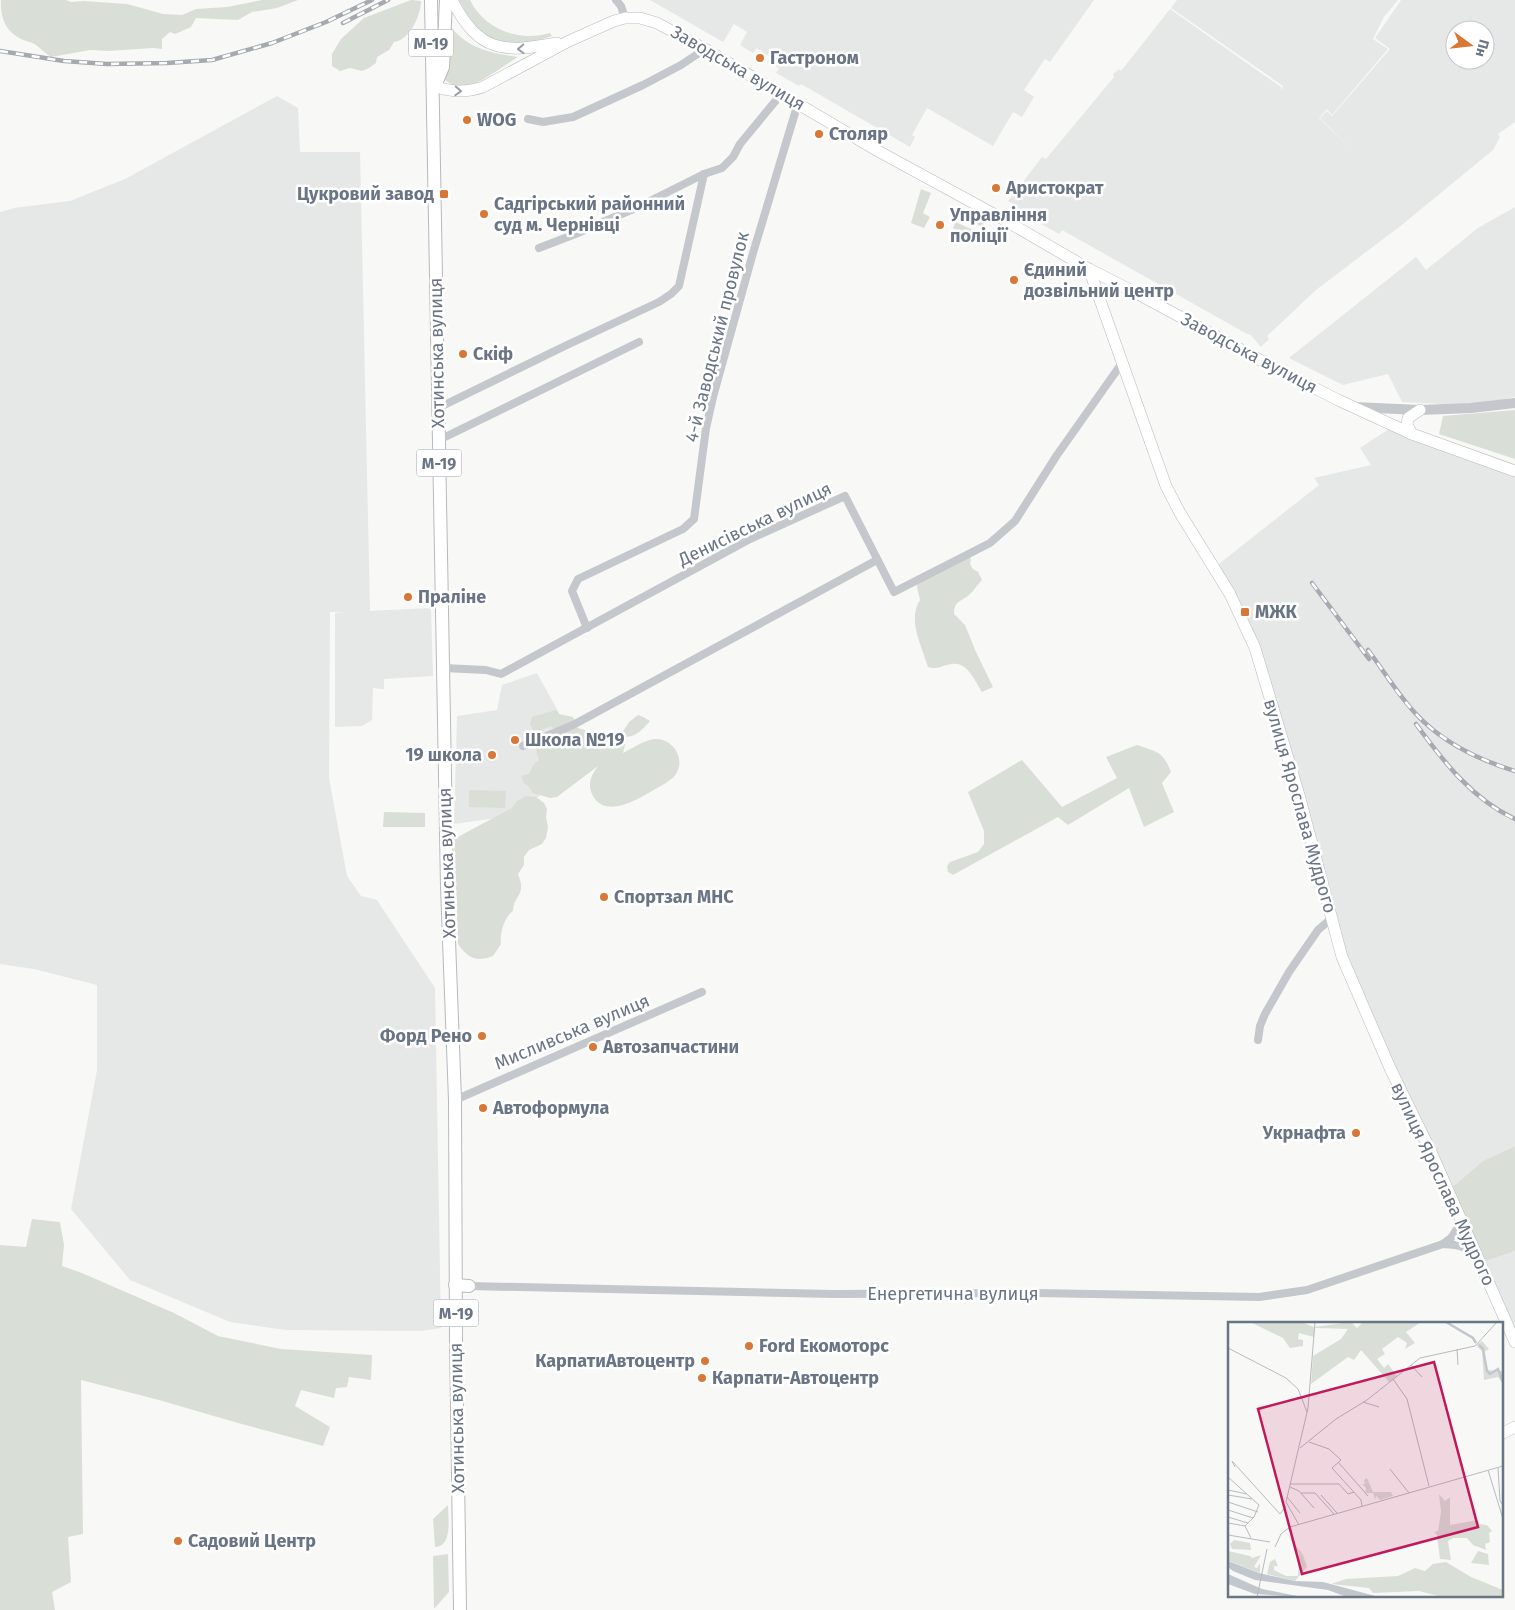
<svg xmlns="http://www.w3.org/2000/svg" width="1515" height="1610" viewBox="0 0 1515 1610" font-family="'Fira Sans',sans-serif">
<rect width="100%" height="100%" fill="#f8f8f6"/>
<g fill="#e6e7e7" fill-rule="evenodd">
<polygon points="650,0 1094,0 1050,62 1045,59 1024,90 1034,97 1022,117 1013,112 993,146 927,108 912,135 915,137 910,147 801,84 799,86 776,73 779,68 767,62 770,57 757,48 753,53 740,45 747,32 734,24 723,42"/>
<path d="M1177,0H1398L1384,17L1373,39L1388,49L1332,115L1327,109L1319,118L1350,148L1320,118L1327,111L1332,116L1390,49L1375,38L1401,0H1515V122L1498,134L1500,137L1493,150L1403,224L1316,290L1267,336L1269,339L1261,347L1250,334L1249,335L1062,230L1059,234L1015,209L1017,206L1008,201L1042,157L1046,159L1114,77L1113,74L1119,69L1121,71L1170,9L1281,87V90L1283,86L1171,8ZM1455,30H1485V60H1455Z"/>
<polygon points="277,96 298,108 300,152 360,152 370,611 431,608 433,676 384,679 384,689 373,688 372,720 362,726 335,727 335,613 346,612 330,612 329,778 347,876 361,896 377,900 435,988 441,1328 421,1331 286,1330 230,1322 130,1280 71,1209 97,1070 97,985 34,969 0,964 0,212 14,208 70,201 125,179"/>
<polygon points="1515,207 1515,397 1500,400 1461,405 1402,402 1388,374 1343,385 1289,358 1416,257 1426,270 1478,228"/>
<polygon points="1392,427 1515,474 1515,1146 1483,1161 1450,1189 1343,958 1256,649 1215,567 1319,485 1314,478 1371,465 1360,448"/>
<polygon points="537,673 587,764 510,816 454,824 457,716 497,710 502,685"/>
<polygon points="1515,1251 1515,1339 1481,1263"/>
</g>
<g fill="#d9dfd7">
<path d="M1,0H66L71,2L83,1L127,4L163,14L182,15L196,9L227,7L262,0H298L277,8L252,12L238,20L196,18L191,27L175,34L170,32L162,39V49L153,48L108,51L90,50L51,57C45,53 41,49 36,45C32,42 25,41 21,39C5,31 0,17 1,0Z"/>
<path d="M411,0L421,1C421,15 410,40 394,42L389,50L377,57L376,63L369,68L362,71L350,68L340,71L332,66V54L341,39L364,18Z"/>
<path d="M459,0H470C485,30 519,42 550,33L552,36C507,52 480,43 459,0Z"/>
<path d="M448,23C465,48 490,53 518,57C503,66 481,84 464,87C457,88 450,84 445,80Z"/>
<polygon points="921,189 931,193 923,213 930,217 924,228 911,223"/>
<polygon points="963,208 986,220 982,227 960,215"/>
<polygon points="956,222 979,233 976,241 953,228"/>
<polygon points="1515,410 1515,459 1439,434 1443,416"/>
<path d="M969,554L971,560L970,564L973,569L978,572L982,580C978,584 975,589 971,593C963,602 954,599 954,614L965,625L976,652L993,687L982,692C975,681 967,661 952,664C942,665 939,670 928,667C922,646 907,620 920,600L917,587V581Z"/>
<path d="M556,710L559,714L573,717L578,728L585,730L593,745L620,733L624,730L629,722L638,715L643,717L650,721C643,729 637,736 627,737L623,753C633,748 644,740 655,739C672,738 685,757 677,772C675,777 670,780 666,783C647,793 606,824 592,794C587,783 592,774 598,766L557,797L550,798L533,793L529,787L524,783L521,776L529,774L533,765L539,760L535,748L539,744L547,746L555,730L551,726L539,731L533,730L530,724L532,717Z"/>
<path d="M1137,745C1157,752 1163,751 1171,772L1162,783L1174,812L1144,827L1129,788L1068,825L1058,817L953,875L948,872L947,866L950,862L978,852L984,844V831L968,792L1022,760L1062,807L1117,778L1106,757Z"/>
<polygon points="469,790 506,791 505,808 469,807"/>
<path d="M526,796L536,797L544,803L547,809L546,817L548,827L546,838L542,844L529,850L524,857V865L518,874C527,896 514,894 513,911C505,916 499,935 501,944L493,956C476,963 467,957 458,944L454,839L512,808L517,801Z"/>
<polygon points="384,812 425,813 425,827 383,827"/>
<polygon points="1515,1146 1515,1251 1481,1263 1450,1189 1483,1161"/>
<polygon points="32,1219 60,1222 64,1245 62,1266 82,1273 174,1313 218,1336 281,1349 372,1355 371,1380 349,1377 347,1387 336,1388 334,1398 301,1390 295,1406 330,1427 323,1446 238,1423 159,1400 81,1380 83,1534 68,1537 71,1582 52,1592 55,1610 0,1610 0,1245 26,1247"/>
<path d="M448,1505C448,1517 453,1547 435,1547L433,1519Z"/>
<polygon points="448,1554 449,1592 434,1609 433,1556"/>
</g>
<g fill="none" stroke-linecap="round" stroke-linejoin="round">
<defs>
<g id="secondary">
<path d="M452,0C479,53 504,53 557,43"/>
<path d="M433,86C452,92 464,93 483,87L569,41L614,21L625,18H640L657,23L705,49L878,151L1001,218L1089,269L1138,294L1260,360L1338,400L1412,434L1515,471"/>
<polyline points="1089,269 1166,486 1180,513 1230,594 1255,648 1299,795 1342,957 1390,1068 1431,1152 1515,1342"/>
<polyline points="1412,434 1407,425 1408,418 1420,410"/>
<polyline points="1501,1434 1515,1427"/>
</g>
<g id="trunk">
<polyline points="431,0 447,887 455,1100 456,1340 460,1610"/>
<polyline points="433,86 438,79 443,67 446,0"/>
<polyline points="455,1285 469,1286"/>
</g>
</defs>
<use href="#secondary" stroke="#b7babf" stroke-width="12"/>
<use href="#trunk" stroke="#b7b9bd" stroke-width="14"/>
<g stroke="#c4c7cb" stroke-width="8">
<polyline points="616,0 621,6 625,18"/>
<polyline points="528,119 543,122 573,117 643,85 681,65 705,49"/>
<polyline points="539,248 578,233 640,206 704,174 722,168 733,157 740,144 782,93"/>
<polyline points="438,408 567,345 659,302 671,294 679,286 704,174"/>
<polyline points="439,440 639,342"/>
<polyline points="587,628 572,591 578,579 683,529 694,519 706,428 713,397 753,253 798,103"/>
<polyline points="443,668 486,670 501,674 750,539 845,496 894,592 990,543 1015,521 1057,455 1122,363"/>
<polyline points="523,746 573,725 877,560"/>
<polyline points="1258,1040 1260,1026 1265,1014 1289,972 1318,930 1332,918"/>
<polyline points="455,1100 702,992"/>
<polyline points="1443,1244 1455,1245 1473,1250"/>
<polyline points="469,1286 834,1294 1037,1293 1259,1297 1307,1290 1443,1244 1451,1238 1461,1223"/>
</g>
<polyline stroke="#c4c7cb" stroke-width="10" points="1354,407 1420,410 1471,408 1515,403"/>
<use href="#secondary" stroke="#fff" stroke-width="11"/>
<use href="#trunk" stroke="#fff" stroke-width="12"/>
<defs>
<g id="rail">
<polyline points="343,23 388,0"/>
<polyline points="0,51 64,61 107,64 167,63 212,60 272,43 326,22 372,0"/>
<polyline points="1312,583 1369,659"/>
<path d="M1368,650C1384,671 1398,695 1416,714C1442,742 1479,760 1515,771"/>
<path d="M1416,724C1443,761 1472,799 1515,819"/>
</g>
</defs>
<use href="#rail" stroke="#a5a9b0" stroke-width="4.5"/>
<use href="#rail" stroke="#fff" stroke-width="2.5" stroke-dasharray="8" stroke-linecap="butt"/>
</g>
<defs><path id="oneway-chevron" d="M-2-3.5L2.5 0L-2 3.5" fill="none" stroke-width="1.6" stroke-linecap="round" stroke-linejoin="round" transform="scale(1.25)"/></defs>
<g stroke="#969eaa">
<use href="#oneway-chevron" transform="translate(521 49) rotate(178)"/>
<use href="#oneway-chevron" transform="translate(458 91) rotate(3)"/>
</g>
<g fill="#d87736" stroke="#fff" stroke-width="2">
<circle cx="760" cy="58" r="5"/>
<circle cx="467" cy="120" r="5"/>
<circle cx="819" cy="134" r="5"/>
<circle cx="996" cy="188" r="5"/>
<rect x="439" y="189" width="10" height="10" rx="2.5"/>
<circle cx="484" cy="214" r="5"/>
<circle cx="940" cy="225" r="5"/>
<circle cx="1014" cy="280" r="5"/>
<circle cx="463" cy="354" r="5"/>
<circle cx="408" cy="597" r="5"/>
<rect x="1240" y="607" width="10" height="10" rx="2.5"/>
<circle cx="515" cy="740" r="5"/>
<circle cx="492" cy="755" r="5"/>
<circle cx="604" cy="897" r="5"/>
<circle cx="482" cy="1036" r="5"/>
<circle cx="593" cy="1047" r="5"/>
<circle cx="483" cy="1108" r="5"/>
<circle cx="1356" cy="1133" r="5"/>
<circle cx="749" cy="1346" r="5"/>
<circle cx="705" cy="1361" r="5"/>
<circle cx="702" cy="1378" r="5"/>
<circle cx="178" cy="1541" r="5"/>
</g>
<g text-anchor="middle" stroke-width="5" stroke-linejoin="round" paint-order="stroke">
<g fill="#fff" stroke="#969eaa" stroke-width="1">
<rect x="408.5" y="29.5" width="45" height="27" rx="4"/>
<rect x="416.5" y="449.5" width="45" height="27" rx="4"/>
<rect x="433.5" y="1299.5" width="45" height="27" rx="4"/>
</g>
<g font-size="16" font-weight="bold" fill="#697485">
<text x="431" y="49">М-19</text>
<text x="439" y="469">М-19</text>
<text x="456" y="1319">М-19</text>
</g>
<g font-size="18" font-weight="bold" fill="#697485" stroke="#fff" text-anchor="start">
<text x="770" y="64">Гастроном</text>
<text x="477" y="126">WOG</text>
<text x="829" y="140">Столяр</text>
<text x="1006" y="194">Аристократ</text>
<text x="434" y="200" text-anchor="end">Цукровий завод</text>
<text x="494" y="210">Садгірський районний<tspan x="494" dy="21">суд м. Чернівці</tspan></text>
<text x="950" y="221">Управління<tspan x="950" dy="21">поліції</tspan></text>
<text x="1024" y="276">Єдиний<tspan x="1024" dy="21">дозвільний центр</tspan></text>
<text x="473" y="360">Скіф</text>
<text x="418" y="603">Праліне</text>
<text x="1255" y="618">МЖК</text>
<text x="525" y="746">Школа №19</text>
<text x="482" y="761" text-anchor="end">19 школа</text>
<text x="614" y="903">Спортзал МНС</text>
<text x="472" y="1042" text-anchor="end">Форд Рено</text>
<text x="603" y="1053">Автозапчастини</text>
<text x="493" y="1114">Автоформула</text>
<text x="1346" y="1139" text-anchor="end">Укрнафта</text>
<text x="759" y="1352">Ford Екомоторс</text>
<text x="695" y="1367" text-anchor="end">КарпатиАвтоцентр</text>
<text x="712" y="1384">Карпати-Автоцентр</text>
<text x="188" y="1547">Садовий Центр</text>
</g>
<g font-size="18" fill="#697485" stroke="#fff">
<text transform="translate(738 68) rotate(30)" y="6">Заводська вулиця</text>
<text transform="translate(717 337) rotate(-76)" y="6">4-й Заводський провулок</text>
<text transform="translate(437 353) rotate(-91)" y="6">Хотинська вулиця</text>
<text transform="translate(1249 353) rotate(28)" y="6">Заводська вулиця</text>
<text transform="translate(755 524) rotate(-26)" y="6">Денисівська вулиця</text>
<text transform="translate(1300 806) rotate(74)" y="6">вулиця Ярослава Мудрого</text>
<text transform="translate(447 863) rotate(-92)" y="6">Хотинська вулиця</text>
<text transform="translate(572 1032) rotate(-23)" y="6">Мисливська вулиця</text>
<text transform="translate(1443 1184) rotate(65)" y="6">вулиця Ярослава Мудрого</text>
<text x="953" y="1300">Енергетична вулиця</text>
<text transform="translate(457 1418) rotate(-91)" y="6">Хотинська вулиця</text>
</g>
</g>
<g transform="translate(1228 1322)">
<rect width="275" height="275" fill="#f8f8f6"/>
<path d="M22,0H73L86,5L123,0L129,6L135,0H193L178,10L187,21L177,27L179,21L170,15L154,27L157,32L149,37L156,46L160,42L169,54L161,60L133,28L126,38L120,35L83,62L85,34L113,17L120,7L87,6L86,15L71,11L70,17L75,18V24L62,26L55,16ZM254,19L261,27L256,30L259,48L275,49V62L270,55L256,58L254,29L248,23ZM139,156L145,170H163L165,174L152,178L148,174L147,178L145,171H138L137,173L138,166L134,162H137L136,158ZM211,172L217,179L222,175V203L250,198L251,202L259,203L264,209L261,211L262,220L257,222L258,228L245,223L239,216H225L220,219L223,238L212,237L209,213L206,210L210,209L213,190ZM59,211L75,233L79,245L67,259L39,252L42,240L47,237L50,244H46V248L58,254H70L71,232ZM6,218L22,221L23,228L4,227L2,222ZM0,229L22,234L26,238L24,236L33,233L26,245L29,246L32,241V251L1,239ZM250,229L260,232L261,243L243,241ZM218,240L243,255L275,268V275H214L191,269L145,271L141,266L103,262L118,257L170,254L187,246L197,249L205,242Z" fill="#d9dfd7"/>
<path d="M0,239L31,251L67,259L95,260L151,275H119L100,268L27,258L5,249L0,245ZM0,252L34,267L74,275L27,272L0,262Z" fill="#c1c7cd"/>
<path fill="none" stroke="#c1c7cd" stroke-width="2.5" d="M218,0L245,16L248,21M251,23L255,27L259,49L262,52L270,47L275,60"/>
<path fill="none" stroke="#b6bbc2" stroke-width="1" d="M0,26L58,56L70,67L79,90M229,27L230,43M183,43L194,55M165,57L179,77L201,164M135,80L151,85M81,120L101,127L113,138L104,146L133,178L134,184M72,126L108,97L139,78L192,36L247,24L269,0M110,140L140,174M7,145L4,139L52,192L58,184M270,146L272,179L275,183M162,147L181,171M260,148L275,197M0,155L31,183L26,195L17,204L23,216M62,162H111L120,172L126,170M62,165L71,169L86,186M0,168L19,172M73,171H87L106,192M0,173L24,177M93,173L109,191M59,175L72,191M0,180L30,190M0,188L25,196M0,195L20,201M0,201L17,204M71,203L58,180L80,86L87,0M0,213L42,220M47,225L53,212L62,205L275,144M29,275L39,227"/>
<path fill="#c2185b" fill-opacity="0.15" stroke="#c2185b" stroke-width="2.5" d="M206,40L250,205L74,252L30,87Z"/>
<rect width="275" height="275" fill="none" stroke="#697485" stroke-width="2.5"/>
</g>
<g transform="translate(1470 45) rotate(105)"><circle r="24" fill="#ffffff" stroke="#c3c7ce"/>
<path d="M0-4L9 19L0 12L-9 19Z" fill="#d87736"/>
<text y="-8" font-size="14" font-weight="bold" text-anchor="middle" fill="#697485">Пн</text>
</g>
</svg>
